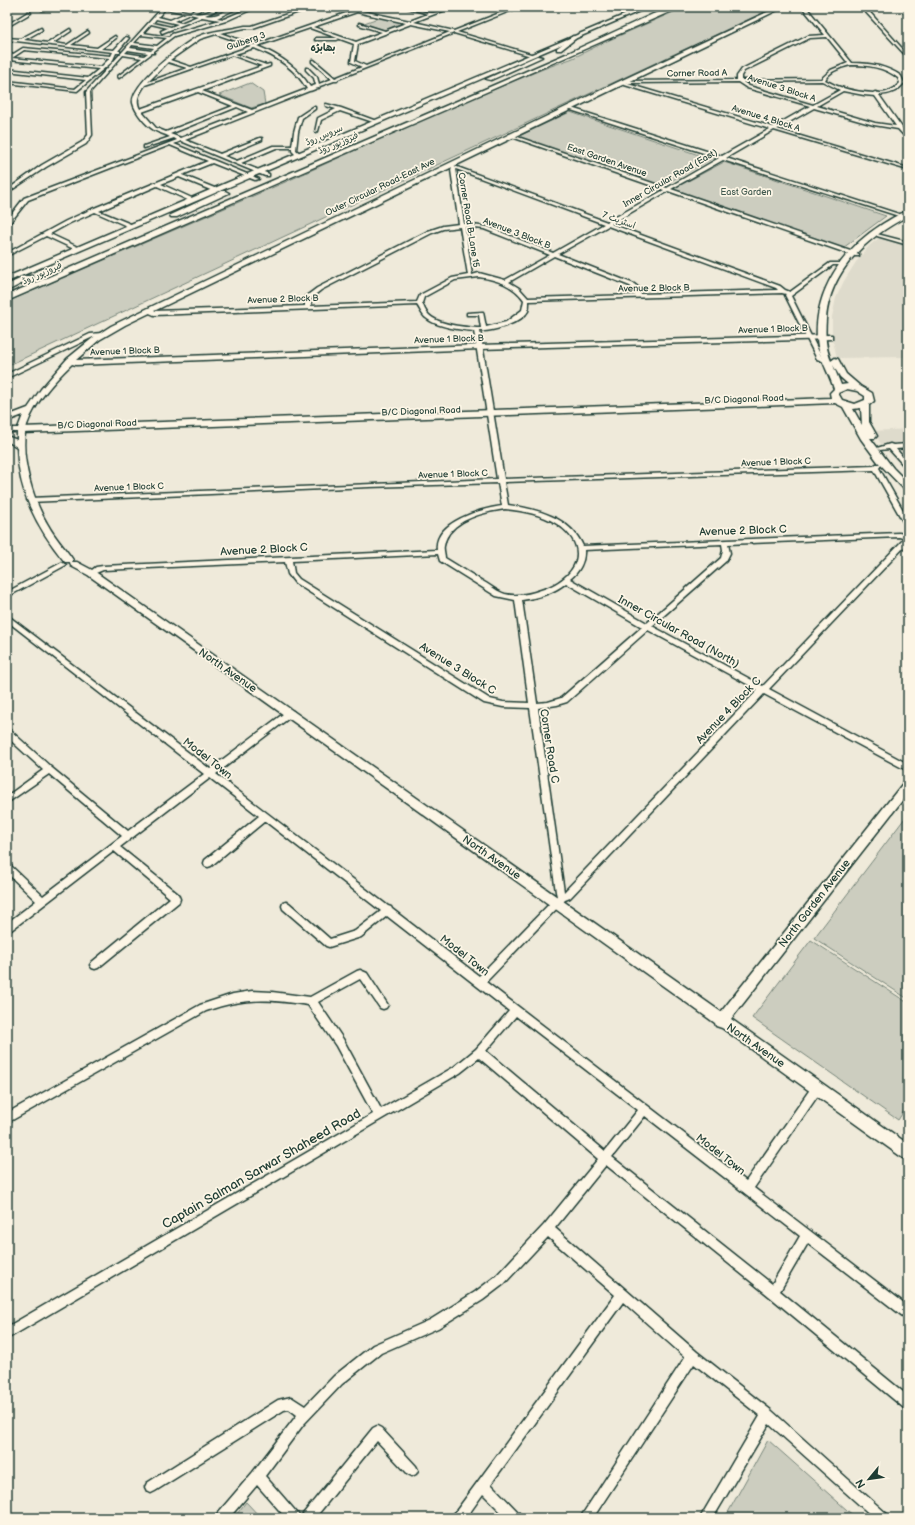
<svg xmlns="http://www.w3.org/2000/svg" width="915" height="1525" viewBox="0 0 915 1525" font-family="'Balsamiq Sans','Playpen Sans Arabic',sans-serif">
<rect width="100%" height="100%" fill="#efeada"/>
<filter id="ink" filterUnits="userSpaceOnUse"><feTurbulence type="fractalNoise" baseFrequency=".025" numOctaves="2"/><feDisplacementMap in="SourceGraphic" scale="8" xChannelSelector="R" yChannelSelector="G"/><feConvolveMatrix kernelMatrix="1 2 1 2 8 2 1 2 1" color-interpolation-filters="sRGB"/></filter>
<g filter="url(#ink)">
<g fill="#dedbcc">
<polygon points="880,237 908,245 908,357 837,358 832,337 832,317 836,298 844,281 856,262 869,246"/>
<polygon points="908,429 908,473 881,444 873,431"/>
</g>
<g fill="#cccdbf" stroke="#76857a">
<polygon points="685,7 775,7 7,366 7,302 283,183 435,114 543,69 573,58 607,41"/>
<polygon points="381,17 405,22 384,30 364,23"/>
<polygon points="250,83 263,92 265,104 251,108 219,95"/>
<polygon points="570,112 711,159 662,186 515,138"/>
<polygon points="724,162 886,216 843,248 671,190"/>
<polygon points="908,814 908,999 814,938"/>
<polygon points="811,940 908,1003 908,1105 898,1120 752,1018"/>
<polygon points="768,1440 856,1518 725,1518"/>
<polygon points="246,1502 261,1518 234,1518"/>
</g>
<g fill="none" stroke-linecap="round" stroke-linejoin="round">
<defs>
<g id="minor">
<polygon points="44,7 48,7 44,10 42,10"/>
<path d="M163,7L190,12L202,7H207L194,13C207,16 212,7 224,7L205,15C219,18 227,7 240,7L217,18L224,19L252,7H257L226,21L174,36L154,51V53H152L119,78L118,76L142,58L123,55L90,92L92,135L86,144L46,167L7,193V190L42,165L82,142L88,135L86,92ZM165,9L186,13L170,20L158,17ZM190,14L198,16L181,23L174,21ZM202,17L220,20L172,34L169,37L143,33L151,24L168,28L161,31L162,33ZM156,19L178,24L171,27L153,23ZM141,35L167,38L157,46L134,43ZM132,45L154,48L151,51L130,48ZM128,50L148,53L144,56L125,53Z"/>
<path d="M308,7H313L253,28H245L220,33L254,45L352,11L336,7H343L410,21L428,14L405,7C414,7 422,12 431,13C438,13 445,7 453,7L414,22L454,31L515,7H520L457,32L534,55L531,56L454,33L338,79L337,81H334L320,86L319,88C316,88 312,91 309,91L185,140L220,154L260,138H262V140L224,156L237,161L273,146H292L294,132L298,117L313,107H315V109L302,118L298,132L296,150L301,154V156H297L292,151V148H276L241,163L269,174V176H265L181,141L174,144L259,179L255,180L212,163L182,175L217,189V191H213L179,177L161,184L194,199V201H190L157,186L99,211L133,225V227H129L95,212L70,223L50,234L80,248V250H76L46,236L7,256V253L66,221L92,209L208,161L170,145L28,200L9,224H7V220L24,198L177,140L174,138L144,148V146L170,137C165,134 159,133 154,130C146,125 135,112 133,103C130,85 181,45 197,37C212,30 229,30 245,26H252ZM357,12L406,23L385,31L359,23V25L382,32L356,42L313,27ZM411,24L450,32L366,66L355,61L358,44ZM310,28L354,44L351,62L362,67L335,78L314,60H312V62L332,79L319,84L317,77L308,68H306V70L314,78L316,85L310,87C298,67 279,55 257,46ZM216,34L251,46L191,67L170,60L200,39ZM254,48C276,56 295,68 307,89L252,110L202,91L270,66V64L266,65L235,54ZM232,55L262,66L140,109C135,100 139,94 145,85ZM168,62L187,68L148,82ZM198,92L233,106L166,132L156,128L142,112ZM237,107L248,112L181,138L170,134Z"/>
<polygon points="668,7 673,7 656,16 653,15"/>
<path d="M802,7H806L852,63C870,63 887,66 901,76L904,83C897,92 890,94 879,95L908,136V140L898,129L874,125L814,108L777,129L908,168V170L774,130L726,158L908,217V219L723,160L671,189L859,254V256H855L668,191L611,224L780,286L785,290L790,292L830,263H844V265H833L791,296L822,358L829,360V362H825L817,359L785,295L786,294L782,293L529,301C529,304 529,308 528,311C522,323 491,332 480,331L504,479L874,466L876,464H880L881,465L879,468L908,519V527L905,525L874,470L504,482L508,505C537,509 570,517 583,546L899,533L908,535V543L769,689L908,764V771L764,694L570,898L565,900L486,982L746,1181L813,1085L817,1083L821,1085L822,1088L821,1091L754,1188L908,1306V1319L904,1317L808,1243L780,1291L908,1396V1410L904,1408L769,1296L606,1165L555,1228L697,1352L772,1411L887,1514L889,1518H874L769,1424L713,1518H700L760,1416L694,1364L593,1518H580L685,1357L623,1302L491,1484L520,1514L522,1518H507L483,1494L466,1518H452L454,1514L615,1295L548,1237L504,1284L483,1300L438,1328L381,1353L342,1384L303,1425L265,1476L298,1514L300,1518H286L257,1485L229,1518H215L217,1514L253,1472L297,1415L289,1409L284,1410L155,1491L151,1493L147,1491L145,1487L147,1483L278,1400L291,1397L305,1406L334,1376L373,1345L430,1320L475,1292L496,1276L544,1225L598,1159L479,1058L460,1073L7,1339V1327L373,1114L336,1046L308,1005C270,999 244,997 206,1011L7,1123V1113L200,1005L233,994L252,991L272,992L310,997L357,971L360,970L367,973L386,1002L388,1005L386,1008L383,1009L380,1008L360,979L318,1002L343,1039L381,1109L454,1067L476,1049L509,1011L387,916L361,937L329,947L326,946L283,909L282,906L283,903L286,902L289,903L330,939L355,931L381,911L265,821L211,866L208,867L205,866L204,863L205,860L259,816L210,778L120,847L178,894L180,899L179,902L98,968L95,969L92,968L90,965L92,962L170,898L114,851L10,931L7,932V923L36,901L7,873V864L10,865L43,896L122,836L49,774L7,803V796L43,770L7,737V729L10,730L52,768L128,831L204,774L7,621V615L210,769L287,711H293L294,713L293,715L216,774L388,906L391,907L392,909L479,976L557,896L556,892L530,708L503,707L484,703L295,583L288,574L285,562L103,570L91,575L88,573L96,567L103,566L437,550C433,522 481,509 502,506L498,483L369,487L30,502L27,500L30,498L497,479L474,331C461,330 436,327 426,318C422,315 420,309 417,305L154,315L145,311L148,309L154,311L305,306V297L317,288L428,231L443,226L459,224L451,170L452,167L447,165L449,164L607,222L664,190L509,136V134L667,188L719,158L568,109V107L722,156L770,129L618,83L621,82L773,127L810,106L747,88L738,82L628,83L626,82L628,81L737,80V76L742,69L808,36L825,35ZM827,37L848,63L831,70L821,79L741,80V76L744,71L810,38ZM851,65C868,65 884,67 898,78L900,83C894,90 884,95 875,92L873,93C856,92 840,89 825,80C829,71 842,67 851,65ZM822,81L840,90L813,105L749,86L743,82ZM843,91L864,95L875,96L896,126L875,123L817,106ZM456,169L604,224L553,253L488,227L464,224ZM608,226L776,288L778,290L640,294V289L634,284L558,254ZM460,227L468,275L452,278L420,295L417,302L311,306V298L321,290L432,233L443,229ZM465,227L484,229L550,255L505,280L479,273L472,275ZM554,256L630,286L634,290L635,295L528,298L519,288L509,282ZM479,277C498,280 513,285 524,300L522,310L506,322L486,327L483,312L467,313V315H479L481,328H477C464,327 438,325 428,314C425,311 424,307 422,303L424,297L455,280ZM505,509C523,511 542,514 557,524C593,548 576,579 541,590C530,594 517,597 505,594C498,592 491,586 484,582C471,574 458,566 445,558C445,554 443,549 444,546C448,520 484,512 505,509ZM899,537L903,538V540L763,686L652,626L726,561L730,553L728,544ZM722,544L723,550L721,558L647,623L570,579C579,572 585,561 584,550ZM438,554L440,561L496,596L515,600L529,703L503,702L490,699L299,579L294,573L292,561ZM566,583L642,627L561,698L548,702L537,703L522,600C537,598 554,593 566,583ZM648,630L758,690L564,892L538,708L557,705L567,702ZM516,1016L638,1110L605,1151L486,1051ZM645,1116L800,1236L772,1284L612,1157Z"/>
<polygon points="861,7 865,7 908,55 908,58"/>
<polygon points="28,12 31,13 7,27 7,25"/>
<path d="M41,28L42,30L24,40L48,43L70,29L71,31L53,43L67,45L88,31L89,33L71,45L97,48L115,36L116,38L101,49L114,50L126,37L129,38L118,51H120V53H116L112,62L77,91L7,83V81L75,89L86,80L7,71V69L88,78L99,69L9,60L7,61V58L23,48L111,56L113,52L7,40V38L20,39ZM24,50L110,58L101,67L12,58Z"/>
<polygon points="316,38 337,38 339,39 337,40 315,40"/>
<polygon points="326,104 341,108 379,122 376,123 340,111 321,120 318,131 315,132 318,118 336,109 326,106"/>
<polygon points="877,234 908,242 908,245 877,236"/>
<polygon points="102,333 104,334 104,336 93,337 7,378 7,374 90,334"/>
<polygon points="890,444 893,445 908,444 908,448 896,449 908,463 908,469 906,468 889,449 880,450 877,448"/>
<polygon points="61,563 63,563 66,565 7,597 7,592"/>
<polygon points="377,1426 381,1428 416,1466 418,1470 416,1474 412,1476 408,1474 377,1441 315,1518 301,1518 303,1514 373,1428"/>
</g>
<g id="tertiary">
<polygon points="643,7 649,7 7,282 7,277 224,184"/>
<path d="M778,7H784L125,325L99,340L76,360L480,345L829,335H832V339L480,349L76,365L72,364C54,381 35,402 27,425C18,452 33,501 48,525C55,538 65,548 73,560L72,562H77L94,571L721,1012L904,782L908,781V793L731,1019L908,1144V1160L903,1158L722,1028L716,1026L715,1023L88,575L71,566L70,562H65C37,528 18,492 17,447L7,441V436L17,440V432H7V428H18L23,415L7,421V416L28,408L41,389L67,359L94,337L111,326L618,82Z"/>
</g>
<path id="secondary" d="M908,211V216C867,237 830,270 826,319C825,334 825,346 831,361L835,358L838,359L846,374L860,386L872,393L874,401L869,405V422L877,436L875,438H870L893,468L908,483V491L905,490L878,462L861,439L843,407L835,403L22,433L18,430L22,427L831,398L830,393L834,389C829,372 818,357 817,339C814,292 842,250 881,225C889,220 898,214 908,211ZM833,365L840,377L848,384L841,385ZM847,389L857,391L865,396V400L855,404L842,400L838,393ZM861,408L862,425L853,409Z"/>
<g id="primary">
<polygon points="673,7 681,7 7,301 7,295 566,54 653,14"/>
<polygon points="573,36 576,38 575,39 561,50 557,50 557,48"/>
<polygon points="537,56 542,57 491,80 486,79"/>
<polygon points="222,191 225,191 229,193 177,217 171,217 170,215"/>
<polygon points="26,276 32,276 33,278 7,291 7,285"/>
</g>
</defs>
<use href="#minor" stroke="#1f3d34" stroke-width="3"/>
<use href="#tertiary" stroke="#1f3d34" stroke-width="3"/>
<use href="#secondary" stroke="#1f3d34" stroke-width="3"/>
<use href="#primary" stroke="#1f3d34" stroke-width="3"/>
<use href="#minor" fill="#fcf5e5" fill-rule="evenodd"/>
<use href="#tertiary" fill="#fcf5e5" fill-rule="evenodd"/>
<use href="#secondary" fill="#fcf5e5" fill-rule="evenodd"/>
<use href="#primary" fill="#fcf5e5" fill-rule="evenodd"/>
</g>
</g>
<g text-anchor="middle" stroke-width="3.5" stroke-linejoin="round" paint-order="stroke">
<g font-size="9" fill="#1f3d34" stroke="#fcf5e5">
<text transform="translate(246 41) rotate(-19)" y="3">Gulberg 3</text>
<text transform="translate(697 73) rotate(-1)" y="3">Corner Road A</text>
<text transform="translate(782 88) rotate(18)" y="3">Avenue 3 Block A</text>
<text transform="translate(766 118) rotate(17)" y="3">Avenue 4 Block A</text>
<text transform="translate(324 135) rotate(-23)" y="3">سروس روڈ</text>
<text transform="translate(338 143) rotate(-23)" y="3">فیروزپور روڈ</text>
<text transform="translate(607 160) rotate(19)" y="3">East Garden Avenue</text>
<text transform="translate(670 178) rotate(-30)" y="3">Inner Circular Road (East)</text>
<text transform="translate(380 187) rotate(-26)" y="3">Outer Circular Road-East Ave</text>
<text transform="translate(469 220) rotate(81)" y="3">Corner Road B-Lane 15</text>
<text transform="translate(619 220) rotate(20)" y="3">اسٹریٹ 7</text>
<text transform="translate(517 233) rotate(21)" y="3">Avenue 3 Block B</text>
<text transform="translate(42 273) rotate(-24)" y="3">فیروزپور روڈ</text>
<text transform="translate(654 288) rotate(-1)" y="3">Avenue 2 Block B</text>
<text transform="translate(283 299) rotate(-2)" y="3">Avenue 2 Block B</text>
<text transform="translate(773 329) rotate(-2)" y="3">Avenue 1 Block B</text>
<text transform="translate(449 339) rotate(-2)" y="3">Avenue 1 Block B</text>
<text transform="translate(125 351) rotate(-2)" y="3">Avenue 1 Block B</text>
<text transform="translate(744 399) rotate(-2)" y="3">B/C Diagonal Road</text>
<text transform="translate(421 411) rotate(-2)" y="3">B/C Diagonal Road</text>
<text transform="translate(97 424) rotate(-2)" y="3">B/C Diagonal Road</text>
<text transform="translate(776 462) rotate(-2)" y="3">Avenue 1 Block C</text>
<text transform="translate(453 474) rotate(-2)" y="3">Avenue 1 Block C</text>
<text transform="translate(129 487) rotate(-2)" y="3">Avenue 1 Block C</text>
</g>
<g font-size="9" fill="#425a50" stroke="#fcf5e5">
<text x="746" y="195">East Garden</text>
</g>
<g font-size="10" font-weight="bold" fill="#1f3d34" stroke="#fcf5e5">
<text x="323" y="51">بھابڑہ</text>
</g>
<g font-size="11" fill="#1f3d34" stroke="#fcf5e5">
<text transform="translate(743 530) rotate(-2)" y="4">Avenue 2 Block C</text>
<text transform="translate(264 549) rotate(-3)" y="4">Avenue 2 Block C</text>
<text transform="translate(679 631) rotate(29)" y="4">Inner Circular Road (North)</text>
<text transform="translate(458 668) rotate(32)" y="4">Avenue 3 Block C</text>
<text transform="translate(228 670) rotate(35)" y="4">North Avenue</text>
<text transform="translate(728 710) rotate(-46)" y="4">Avenue 4 Block C</text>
<text transform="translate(550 746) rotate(81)" y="4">Corner Road C</text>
<text transform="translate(208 758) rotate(38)" y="4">Model Town</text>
<text transform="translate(492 857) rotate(35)" y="4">North Avenue</text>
<text transform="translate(814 903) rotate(-52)" y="4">North Garden Avenue</text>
<text transform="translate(465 955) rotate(38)" y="4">Model Town</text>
<text transform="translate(756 1045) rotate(35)" y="4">North Avenue</text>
<text transform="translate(721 1154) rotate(38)" y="4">Model Town</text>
</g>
<g font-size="13" fill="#1f3d34" stroke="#fcf5e5">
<text transform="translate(261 1168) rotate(-30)" y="5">Captain Salman Sarwar Shaheed Road</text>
</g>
</g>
<rect width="915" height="1525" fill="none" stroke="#fcf5e5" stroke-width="24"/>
<rect x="12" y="12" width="891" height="1501" fill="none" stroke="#1f3d34" stroke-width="1.5" filter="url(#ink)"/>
<g transform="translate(869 1479) rotate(241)" stroke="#fcf5e5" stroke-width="3" paint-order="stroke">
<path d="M0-3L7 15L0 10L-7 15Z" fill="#1f3d34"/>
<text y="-6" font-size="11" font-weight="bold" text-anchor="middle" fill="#1f3d34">N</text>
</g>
</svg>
